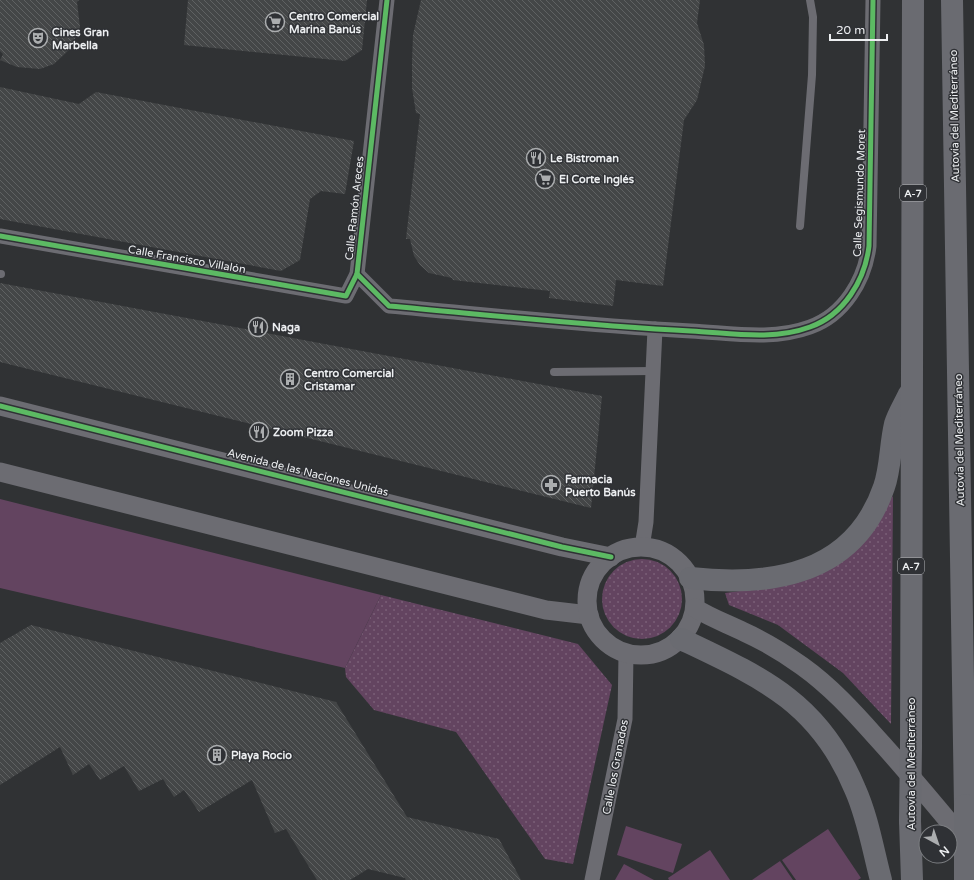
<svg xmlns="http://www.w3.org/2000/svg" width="974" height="880" viewBox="0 0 974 880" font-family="'Varela Round',sans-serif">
<defs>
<pattern id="grass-dots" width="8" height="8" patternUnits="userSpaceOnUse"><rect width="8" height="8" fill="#634460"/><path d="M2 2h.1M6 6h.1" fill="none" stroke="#7a5f77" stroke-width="1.8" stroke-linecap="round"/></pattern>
<pattern id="building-back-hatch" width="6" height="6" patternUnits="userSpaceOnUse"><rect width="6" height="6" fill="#444647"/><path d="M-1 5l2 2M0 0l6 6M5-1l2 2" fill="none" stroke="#5f6162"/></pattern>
</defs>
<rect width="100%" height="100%" fill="#303234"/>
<g fill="url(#grass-dots)">
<polygon points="893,496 891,724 843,673 778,625 729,605 725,593 784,585 862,539"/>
<circle cx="642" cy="599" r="40"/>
<polygon points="381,595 578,644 612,685 573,864 545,859 456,732 374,710 346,677 345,668"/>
</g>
<g fill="#634460">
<polygon points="0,499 381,595 345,668 0,588"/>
<polygon points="626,826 682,844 673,873 617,855"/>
<polygon points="828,829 861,878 858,880 796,880 782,860"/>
<polygon points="710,850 730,880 669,880 668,878"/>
<polygon points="780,861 793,880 752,880"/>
<polygon points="624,864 654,880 615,880"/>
</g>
<g fill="url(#building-back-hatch)">
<polygon points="0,0 79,0 77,2 80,27 71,48 54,64 40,69 17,67 0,60 3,54 0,51"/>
<polygon points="188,0 367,0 362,50 345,61 184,45"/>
<polygon points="421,0 700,0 697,23 704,45 705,66 697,100 684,120 663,286 616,280 613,306 549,298 550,291 453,280 452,278 429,273 420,265 414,256 410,239 406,239 420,114 416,113 412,88 412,62 413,35"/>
<polygon points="0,87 79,104 96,92 354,141 345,194 321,191 310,199 300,260 281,271 0,219"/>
<polygon points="0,283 602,396 591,508 0,362"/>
<polygon points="31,625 336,702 407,817 499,839 521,880 406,880 405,878 368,869 350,880 317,880 286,829 275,833 252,780 199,812 184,790 174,797 163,779 139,791 124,766 100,780 89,764 73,775 60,747 0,785 0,643"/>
</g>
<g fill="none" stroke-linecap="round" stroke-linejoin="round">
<g stroke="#6c6c72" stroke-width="8">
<polyline points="800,226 812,75 813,17 810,0"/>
<polyline points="0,274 1,274"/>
<polyline points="554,372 653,371"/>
</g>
<g stroke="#6c6c72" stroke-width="15">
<polyline points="0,236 346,296 357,274 387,0"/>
<path d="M357,274L389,306C490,315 590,326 691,331C731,333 772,341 810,327C844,315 865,280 869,246L873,0"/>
<polyline points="642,547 646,522 655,329"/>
<polyline points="592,880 625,719 626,654"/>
</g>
<g stroke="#6c6c72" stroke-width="19">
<polyline points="0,406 562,547 611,557"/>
<polyline points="0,472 546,610 589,615"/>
<circle cx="641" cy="601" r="54"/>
<path d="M695,608C711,618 728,624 744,632C764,641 784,653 802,666C830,686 853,711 876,737C909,773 939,810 971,848"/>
</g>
<g stroke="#6a6b71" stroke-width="22">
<polyline points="952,0 965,805"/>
<path d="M690,578C771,587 854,575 884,487C891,467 890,445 895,424C898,414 905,403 909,394"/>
<path d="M681,639C761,677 819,702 855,789C868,818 873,850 881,880"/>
<path d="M911,746C911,497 913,249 913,0"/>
<polyline points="910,821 912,880"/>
</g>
<g stroke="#6a6b71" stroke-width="22">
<polyline points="965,805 965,880"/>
<polyline points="910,821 911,746"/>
</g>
<defs>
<g id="cycleway">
<polyline points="0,236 346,296 357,274 387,0"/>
<path d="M357,274L389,306C490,315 590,326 691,331C731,333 772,341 810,327C844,315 865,280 869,246L873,0"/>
<polyline points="0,406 562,547 611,557"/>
</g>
</defs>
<use href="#cycleway" stroke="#2f3135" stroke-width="8"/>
<use href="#cycleway" stroke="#5cba63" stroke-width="5"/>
</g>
<defs>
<symbol id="supermarket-ring" viewBox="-11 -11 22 22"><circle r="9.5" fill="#2f3135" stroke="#abadaf" stroke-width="1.5"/><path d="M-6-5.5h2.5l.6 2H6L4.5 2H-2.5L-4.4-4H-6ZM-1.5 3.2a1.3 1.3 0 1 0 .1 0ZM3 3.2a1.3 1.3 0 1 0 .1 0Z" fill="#abadaf"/></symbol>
<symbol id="theatre-ring" viewBox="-11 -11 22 22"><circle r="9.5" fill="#2f3135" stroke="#abadaf" stroke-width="1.5"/><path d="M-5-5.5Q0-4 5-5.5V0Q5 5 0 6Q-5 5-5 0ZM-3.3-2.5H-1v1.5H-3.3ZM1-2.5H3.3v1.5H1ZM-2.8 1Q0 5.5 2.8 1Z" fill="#abadaf"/></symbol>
<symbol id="restaurant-ring" viewBox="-11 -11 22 22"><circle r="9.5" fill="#2f3135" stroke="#abadaf" stroke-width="1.5"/><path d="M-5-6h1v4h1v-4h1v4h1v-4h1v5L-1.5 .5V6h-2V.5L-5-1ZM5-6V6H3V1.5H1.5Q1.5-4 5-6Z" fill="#abadaf"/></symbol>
<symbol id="building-ring" viewBox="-11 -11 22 22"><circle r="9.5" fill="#2f3135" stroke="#abadaf" stroke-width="1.5"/><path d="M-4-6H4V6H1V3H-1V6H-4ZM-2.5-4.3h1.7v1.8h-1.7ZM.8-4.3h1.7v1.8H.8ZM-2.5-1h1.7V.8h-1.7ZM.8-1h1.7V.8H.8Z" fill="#abadaf"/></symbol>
<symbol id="pharmacy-ring" viewBox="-11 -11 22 22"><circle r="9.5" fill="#2f3135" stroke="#abadaf" stroke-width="1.5"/><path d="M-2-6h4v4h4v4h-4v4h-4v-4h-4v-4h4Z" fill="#abadaf"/></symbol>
</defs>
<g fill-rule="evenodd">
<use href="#supermarket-ring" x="264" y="11" width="22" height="22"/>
<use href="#theatre-ring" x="27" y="27" width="22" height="22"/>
<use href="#restaurant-ring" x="525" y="147" width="22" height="22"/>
<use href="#supermarket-ring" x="534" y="168" width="22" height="22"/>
<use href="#restaurant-ring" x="247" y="316" width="22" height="22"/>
<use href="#building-ring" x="279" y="368" width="22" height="22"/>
<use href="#restaurant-ring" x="248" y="421" width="22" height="22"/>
<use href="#pharmacy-ring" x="540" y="474" width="22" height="22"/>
<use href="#building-ring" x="206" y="744" width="22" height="22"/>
</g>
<g text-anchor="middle" stroke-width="3" stroke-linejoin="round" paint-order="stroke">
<g fill="#2f3135" stroke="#b4b6b9" stroke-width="1">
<rect x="900" y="185" width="26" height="16" rx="3"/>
<rect x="898" y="558" width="26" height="16" rx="3"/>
</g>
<g font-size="10" font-weight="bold" fill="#edeff1">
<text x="913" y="197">A-7</text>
<text x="911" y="570">A-7</text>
</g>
<g font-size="11" font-weight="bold" fill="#edeff1" stroke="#2f3135" text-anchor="start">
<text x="289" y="20">Centro Comercial<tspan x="289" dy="13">Marina Banús</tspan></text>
<text x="52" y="36">Cines Gran<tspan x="52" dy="13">Marbella</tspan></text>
<text x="550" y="162">Le Bistroman</text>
<text x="559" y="183">El Corte Inglés</text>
<text x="272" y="331">Naga</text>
<text x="304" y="377">Centro Comercial<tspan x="304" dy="13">Cristamar</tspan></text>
<text x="273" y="436">Zoom Pizza</text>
<text x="565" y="483">Farmacia<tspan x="565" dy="13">Puerto Banús</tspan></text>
<text x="231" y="759">Playa Rocio</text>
</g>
<g font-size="11" fill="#edeff1" stroke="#2f3135">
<text transform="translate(954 116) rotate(-91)" y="4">Autovía del Mediterráneo</text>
<text transform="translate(859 193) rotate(-88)" y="4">Calle Segismundo Moret</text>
<text transform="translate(354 208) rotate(-84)" y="4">Calle Ramón Areces</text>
<text transform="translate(187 259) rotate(10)" y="4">Calle Francisco Villalón</text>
<text transform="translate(959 440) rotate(-91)" y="4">Autovía del Mediterráneo</text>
<text transform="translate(308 472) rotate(14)" y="4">Avenida de las Naciones Unidas</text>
<text transform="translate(911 764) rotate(-90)" y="4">Autovía del Mediterráneo</text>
<text transform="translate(615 767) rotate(-79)" y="4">Calle los Granados</text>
</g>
</g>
<g transform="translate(938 844) rotate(140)"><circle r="19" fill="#2f3135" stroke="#7b7d80"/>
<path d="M0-3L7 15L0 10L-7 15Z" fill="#abadaf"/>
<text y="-6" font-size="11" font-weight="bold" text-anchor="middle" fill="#edeff1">N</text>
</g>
<path d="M830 34v6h57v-6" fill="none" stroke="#edeff1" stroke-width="2"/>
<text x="836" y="34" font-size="12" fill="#edeff1" stroke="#2f3135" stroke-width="3" paint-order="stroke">20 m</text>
</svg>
